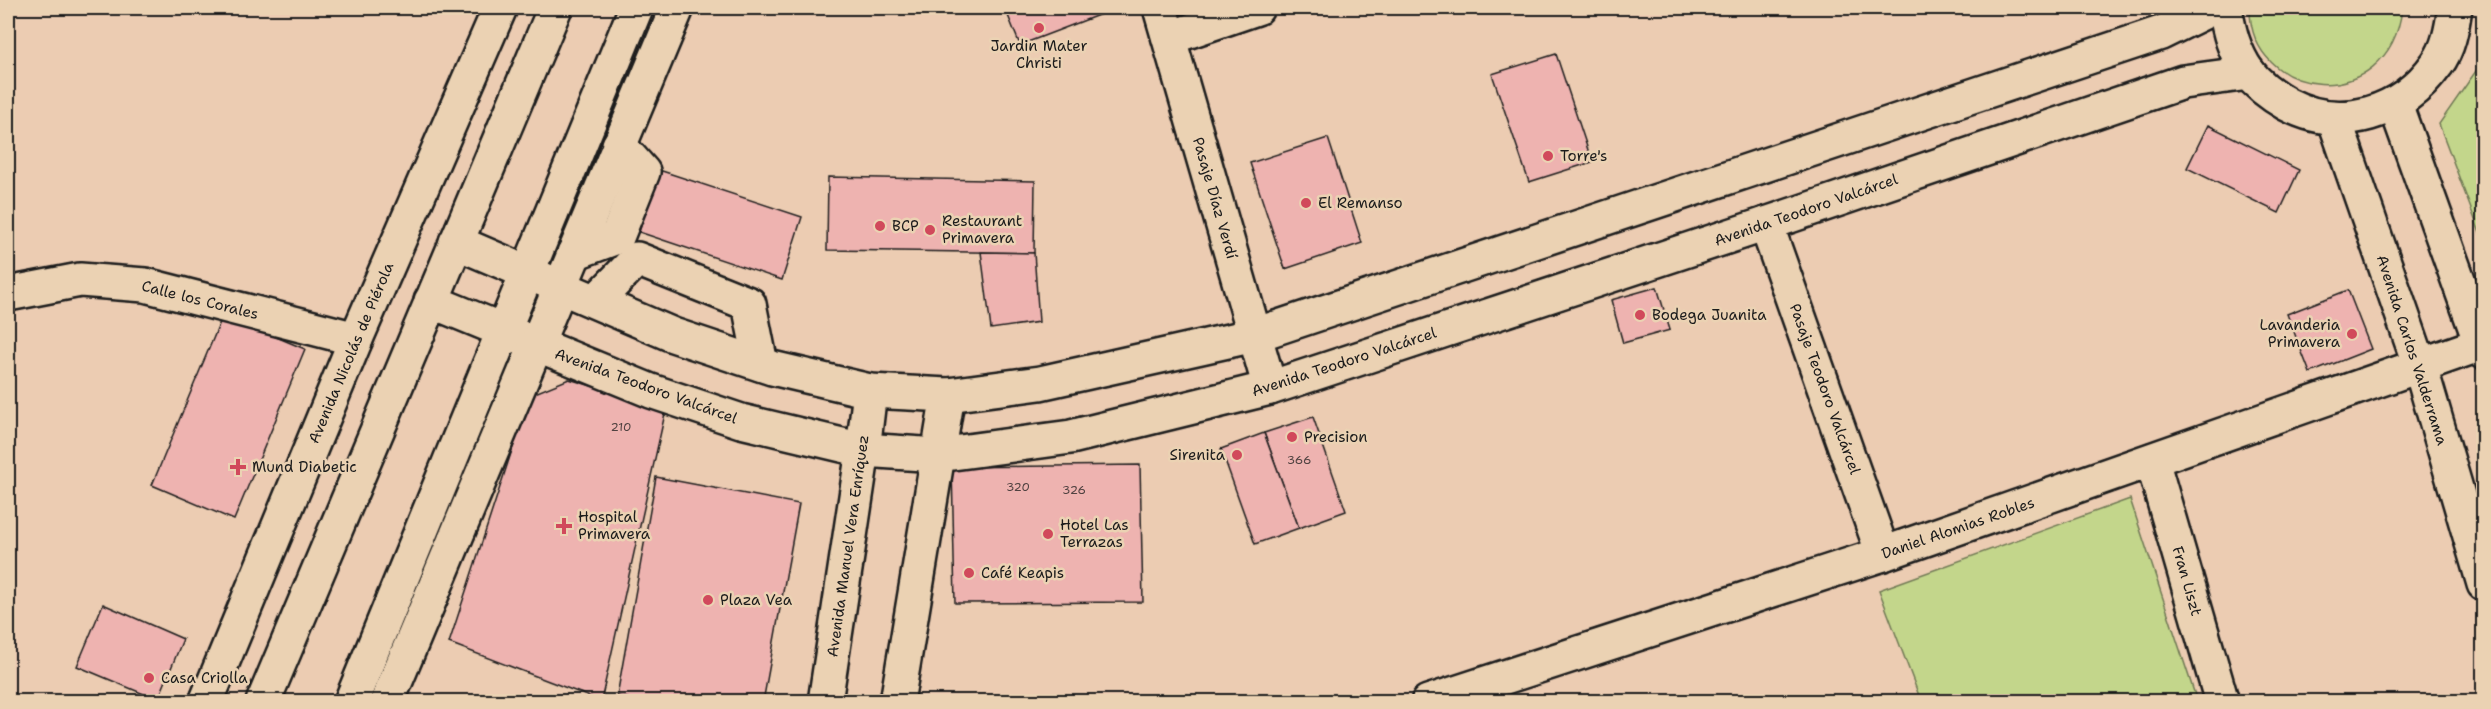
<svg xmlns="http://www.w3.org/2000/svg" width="2491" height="709" viewBox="0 0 2491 709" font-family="'Shantell Sans',sans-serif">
<rect width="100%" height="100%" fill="#ecccb2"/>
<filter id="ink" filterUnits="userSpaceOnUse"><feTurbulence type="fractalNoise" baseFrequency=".0167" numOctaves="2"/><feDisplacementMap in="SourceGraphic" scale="12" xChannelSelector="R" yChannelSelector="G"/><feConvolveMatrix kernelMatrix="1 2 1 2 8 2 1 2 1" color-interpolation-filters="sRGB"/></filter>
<g filter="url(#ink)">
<g fill="#c3d68b" stroke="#707954" stroke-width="1.5">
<path d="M2250,8H2402V9C2389,116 2249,101 2250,8Z"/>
<polygon points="2483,61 2483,241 2439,124"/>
<polygon points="2130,499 2197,701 1921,701 1879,590"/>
</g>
<g fill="#eeb3b0" stroke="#1c1c1c" stroke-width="1.5">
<polygon points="1005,8 1108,8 1109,11 1020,45"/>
<polygon points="1556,54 1592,162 1529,182 1492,74"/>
<polygon points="2208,125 2299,170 2279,213 2187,168"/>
<polygon points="1328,138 1362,243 1285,269 1250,163"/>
<polygon points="659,170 802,217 782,280 639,232"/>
<polygon points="828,177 1035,181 1034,253 827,250"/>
<polygon points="981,252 1034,253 1039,322 991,329"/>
<polygon points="1657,287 1670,330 1623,343 1611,300"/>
<polygon points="2348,290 2371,349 2310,373 2287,314"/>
<polygon points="223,315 305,349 234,520 152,485"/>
<polygon points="569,379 666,409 601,701 449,643 530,395"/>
<polygon points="1313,417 1346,511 1299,528 1264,433"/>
<polygon points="1264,433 1299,528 1255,544 1221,449"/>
<polygon points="1140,465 1143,602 955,603 952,467"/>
<polygon points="656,477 799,504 763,702 645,702 617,696"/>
<polygon points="103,604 183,639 158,700 77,666"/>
</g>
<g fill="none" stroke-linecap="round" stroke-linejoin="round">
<defs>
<g id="minor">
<polyline points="1160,8 1270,388"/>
<path d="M2225,8C2229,31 2234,52 2248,72C2258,85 2273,96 2287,104C2342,133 2402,113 2437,64C2449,48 2452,27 2455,8"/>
<polyline points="1169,38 1257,8"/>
<polyline points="2395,104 2484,352"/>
<polyline points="2334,118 2420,366 2484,584"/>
<polyline points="1766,224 1883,554"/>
<polyline points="456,242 673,335 772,368 870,391 948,395 1040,383 1255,335 2161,33 2212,8"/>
<polyline points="574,253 617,237 643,172 619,145"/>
<polyline points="8,294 80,280 145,285 356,339"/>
<polyline points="431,301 651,391 741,421 863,450 938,455 1071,437 1270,388 1766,224 2183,82 2249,73"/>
<polyline points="596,301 637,259 749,304 761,364"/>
<polyline points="2152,460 2222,702"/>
<polyline points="206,702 356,339 500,8"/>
<polyline points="387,702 677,8"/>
<polyline points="825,702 863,450 870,391"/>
<polyline points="897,702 948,395"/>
<polyline points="1428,702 1883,554 2484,343"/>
</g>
<g id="highway">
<polyline points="263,702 555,8"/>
<polyline points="351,702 636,8"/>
</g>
</defs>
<use href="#minor" stroke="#1c1c1c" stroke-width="38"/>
<use href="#highway" stroke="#1c1c1c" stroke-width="38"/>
<use href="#minor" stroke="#ebd2b3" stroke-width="33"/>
<use href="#highway" stroke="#ebd2b3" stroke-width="33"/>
</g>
</g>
<g fill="#d1495b" stroke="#ebd2b3" stroke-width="2">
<circle cx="1039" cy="28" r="6"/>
<circle cx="1548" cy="156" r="6"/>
<circle cx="1306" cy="203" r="6"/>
<circle cx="880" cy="226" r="6"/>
<circle cx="930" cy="230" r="6"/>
<circle cx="1640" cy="315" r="6"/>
<circle cx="2352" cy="334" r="6"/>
<circle cx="1292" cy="437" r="6"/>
<circle cx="1237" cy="455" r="6"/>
<path d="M235 458h6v6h6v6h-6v6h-6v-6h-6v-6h6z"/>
<path d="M561 517h6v6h6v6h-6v6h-6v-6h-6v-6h6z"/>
<circle cx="1048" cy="534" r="6"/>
<circle cx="969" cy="573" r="6"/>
<circle cx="708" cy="600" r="6"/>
<circle cx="149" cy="678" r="6"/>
</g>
<g text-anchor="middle" stroke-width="5" stroke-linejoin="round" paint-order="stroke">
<g font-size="12" fill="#504241">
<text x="621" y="431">210</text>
<text x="1299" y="464">366</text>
<text x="1018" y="491">320</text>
<text x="1074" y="494">326</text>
</g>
<g font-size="15" fill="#1c1c1c" stroke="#ebd2b3" text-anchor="start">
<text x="1039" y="51" text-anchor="middle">Jardin Mater<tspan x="1039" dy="17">Christi</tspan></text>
<text x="1560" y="161">Torre's</text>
<text x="1318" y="208">El Remanso</text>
<text x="942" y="226">Restaurant<tspan x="942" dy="17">Primavera</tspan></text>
<text x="892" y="231">BCP</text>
<text x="1652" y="320">Bodega Juanita</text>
<text x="2340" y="330" text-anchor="end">Lavanderia<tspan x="2340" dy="17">Primavera</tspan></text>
<text x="1304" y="442">Precision</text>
<text x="1225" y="460" text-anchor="end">Sirenita</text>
<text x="252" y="472">Mund Diabetic</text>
<text x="578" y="522">Hospital<tspan x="578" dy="17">Primavera</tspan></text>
<text x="1060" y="530">Hotel Las<tspan x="1060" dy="17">Terrazas</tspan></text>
<text x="981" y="578">Café Keapis</text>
<text x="720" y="605">Plaza Vea</text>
<text x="161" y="683">Casa Criolla</text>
</g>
<g font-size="15" fill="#1c1c1c" stroke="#ebd2b3">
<text transform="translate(1215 198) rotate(74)" y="5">Pasaje Díaz Verdí</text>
<text transform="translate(1806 210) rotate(-19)" y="5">Avenida Teodoro Valcárcel</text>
<text transform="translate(200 300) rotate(14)" y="5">Calle los Corales</text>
<text transform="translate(2412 350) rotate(72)" y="5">Avenida Carlos Valderrama</text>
<text transform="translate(351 353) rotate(-67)" y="5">Avenida Nicolás de Piérola</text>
<text transform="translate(1344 362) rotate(-18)" y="5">Avenida Teodoro Valcárcel</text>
<text transform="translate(646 386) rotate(20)" y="5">Avenida Teodoro Valcárcel</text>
<text transform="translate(1825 389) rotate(70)" y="5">Pasaje Teodoro Valcárcel</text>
<text transform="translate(1958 528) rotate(-19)" y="5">Daniel Alomias Robles</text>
<text transform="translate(848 546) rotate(-82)" y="5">Avenida Manuel Vera Enríquez</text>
<text transform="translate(2187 581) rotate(74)" y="5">Fran Liszt</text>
</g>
</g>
<rect width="2491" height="709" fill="none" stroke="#ebd2b3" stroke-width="30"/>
<rect x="15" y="15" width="2461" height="679" fill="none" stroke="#1c1c1c" stroke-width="2" filter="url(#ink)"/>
</svg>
